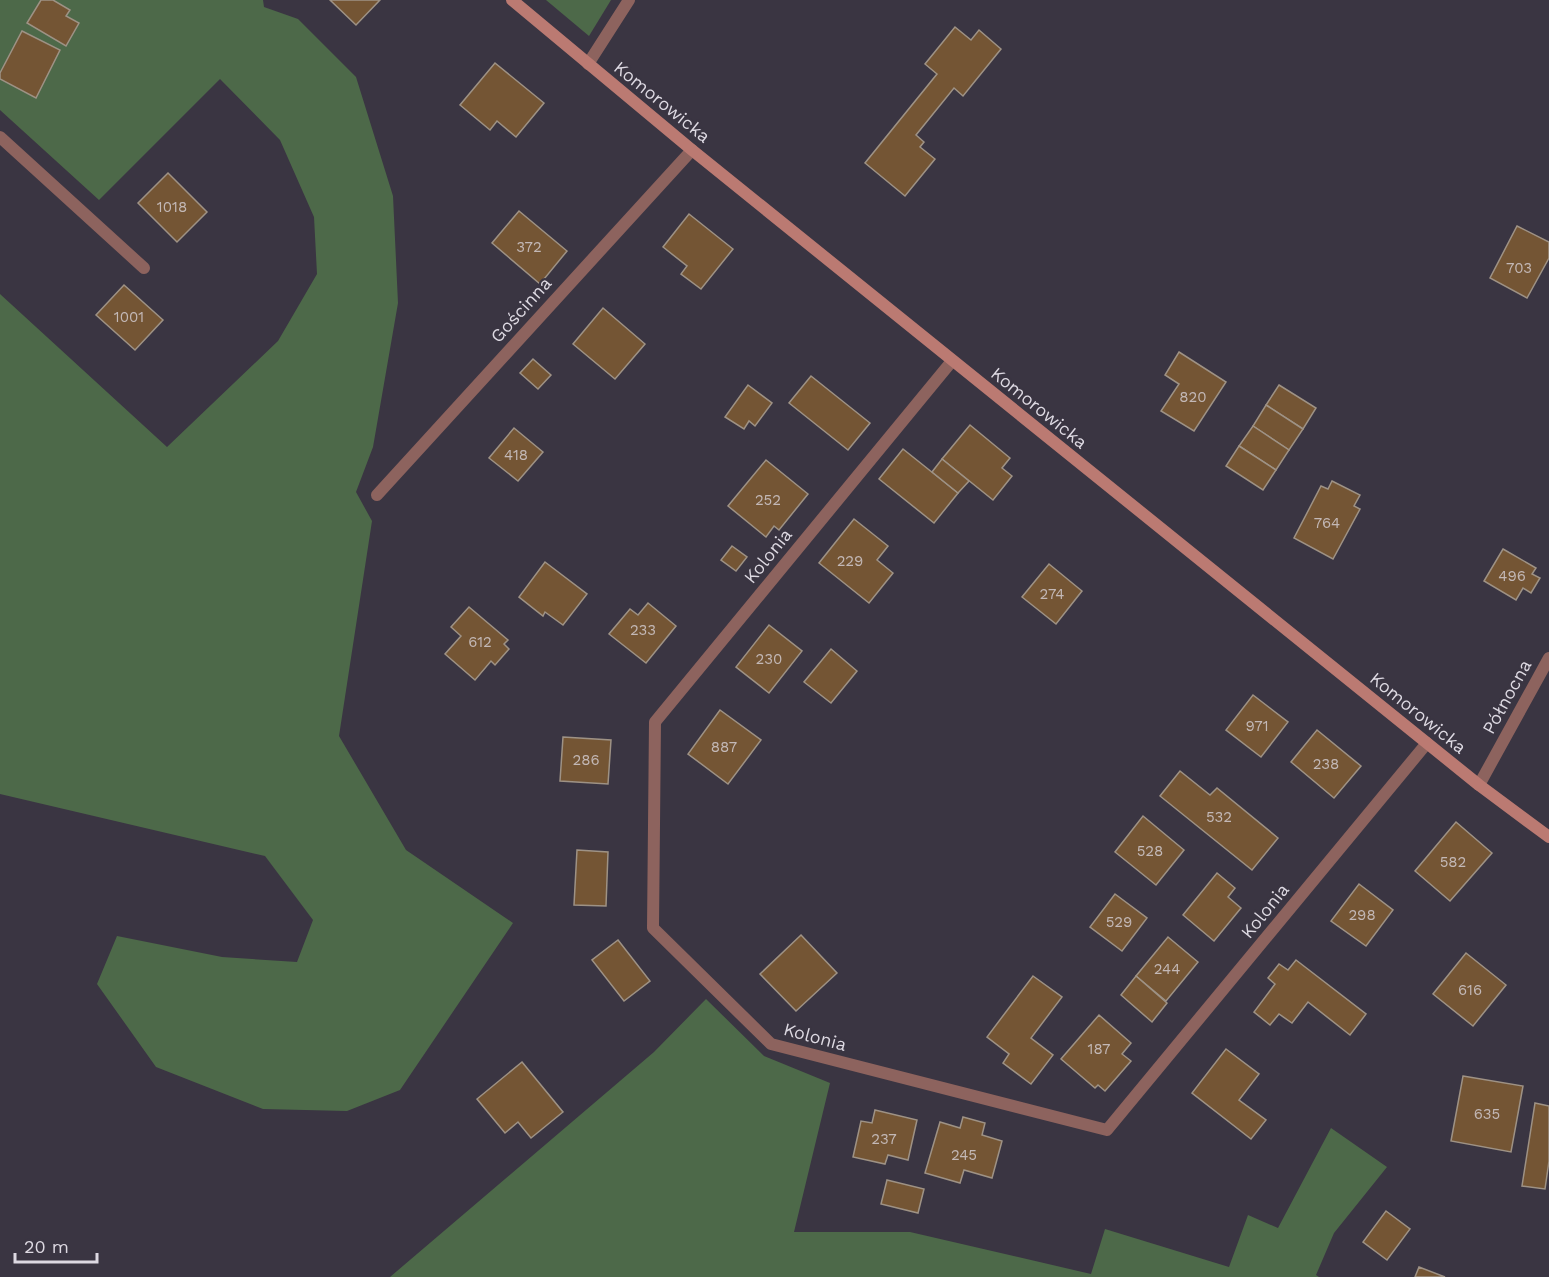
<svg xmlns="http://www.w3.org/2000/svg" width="1549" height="1277" viewBox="0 0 1549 1277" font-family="'Work Sans',sans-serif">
<rect width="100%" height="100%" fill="#3a3542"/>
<g fill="#4d6949">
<polygon points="0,0 263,0 264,7 298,19 356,77 393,196 398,303 373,447 356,492 372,521 339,736 406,850 513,923 400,1090 347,1111 263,1109 156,1067 97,984 117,936 222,957 297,962 313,920 265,856 0,794 0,294 167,447 278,341 317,274 314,217 280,140 220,79 99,200 0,110"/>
<polygon points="546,0 611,0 589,36"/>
<polygon points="706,999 764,1056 830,1083 794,1232 910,1232 1091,1274 1105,1229 1229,1267 1248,1215 1278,1228 1331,1128 1387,1167 1334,1233 1316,1275 1319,1277 390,1277 654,1052"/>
</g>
<g fill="#745534" stroke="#9e9285" stroke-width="1.5">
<polygon points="41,0 53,0 70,10 66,16 79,23 66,46 27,23"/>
<polygon points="330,0 380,0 356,25"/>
<polygon points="955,27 971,40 979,30 1001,49 963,96 954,88 916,135 924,142 920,147 935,159 905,196 865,163 937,74 925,64"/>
<polygon points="22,31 60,50 36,98 0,79 0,73"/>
<polygon points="495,63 544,103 516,137 497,121 490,130 460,105"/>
<polygon points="168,173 207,212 177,242 138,203"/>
<polygon points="519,211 567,251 540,284 492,243"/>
<polygon points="689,214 733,249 701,289 681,274 687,266 663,247"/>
<polygon points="1517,226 1549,242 1549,258 1527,298 1490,278"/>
<polygon points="124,285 163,320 135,350 96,315"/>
<polygon points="603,308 645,344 615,379 573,344"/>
<polygon points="1179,352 1226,382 1194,431 1161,411 1179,384 1165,375"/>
<polygon points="533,359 551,375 538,389 520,373"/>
<polygon points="811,376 870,423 848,450 789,403"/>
<polygon points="748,385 772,403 755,426 749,421 744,429 725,417"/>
<polygon points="1279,385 1316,408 1303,429 1266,405"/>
<polygon points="1266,405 1303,429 1289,450 1253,426"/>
<polygon points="970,425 1010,458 1002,468 1012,476 993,500 942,459"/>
<polygon points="1253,426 1289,450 1276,470 1239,446"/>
<polygon points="514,428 543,452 518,481 489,458"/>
<polygon points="1239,446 1276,470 1263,490 1226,466"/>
<polygon points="903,449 958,493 934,523 879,479"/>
<polygon points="942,459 969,481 958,493 932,472"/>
<polygon points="766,460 808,494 779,530 774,526 766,537 728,506"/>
<polygon points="1332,481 1360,495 1354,506 1360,509 1333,559 1294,538 1321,486 1328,489"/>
<polygon points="854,519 888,546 877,560 893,573 869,603 819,563"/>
<polygon points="732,546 747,557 736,571 721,560"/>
<polygon points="1503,549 1536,568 1532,574 1540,578 1531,593 1523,588 1516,600 1484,581"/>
<polygon points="545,562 587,594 563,625 545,612 543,616 519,597"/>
<polygon points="1049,564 1082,591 1056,624 1022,597"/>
<polygon points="648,603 676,626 646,663 609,634 630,609 638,615"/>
<polygon points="469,607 508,640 504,644 509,649 495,665 491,661 475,680 445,654 461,636 451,627"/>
<polygon points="769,625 802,651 769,693 736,667"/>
<polygon points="831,649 857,671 831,703 804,682"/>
<polygon points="1253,695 1288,722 1261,757 1226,730"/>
<polygon points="720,710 761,740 728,784 688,754"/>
<polygon points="1317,730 1361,766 1334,798 1291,762"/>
<polygon points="563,737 611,740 608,784 560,781"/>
<polygon points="1180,771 1210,795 1217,788 1278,838 1252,870 1160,796"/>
<polygon points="1143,816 1184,850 1156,885 1115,852"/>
<polygon points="1456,822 1492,853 1450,901 1415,871"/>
<polygon points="577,850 608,852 606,906 574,905"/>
<polygon points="1217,873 1235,888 1228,897 1241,908 1214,941 1183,915"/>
<polygon points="1359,884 1393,910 1366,946 1331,921"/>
<polygon points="1115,894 1147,918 1122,951 1090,927"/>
<polygon points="801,935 837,973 796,1011 760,974"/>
<polygon points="1168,937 1198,962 1166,1001 1136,976"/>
<polygon points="618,940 650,981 624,1001 592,960"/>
<polygon points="1466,953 1506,985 1473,1026 1433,994"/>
<polygon points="1296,960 1366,1014 1350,1035 1308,1002 1292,1023 1279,1014 1270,1025 1254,1012 1275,984 1268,978 1279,964 1288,970"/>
<polygon points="1033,976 1062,997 1031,1038 1053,1055 1031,1084 1003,1063 1009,1054 987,1037"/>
<polygon points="1136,976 1167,1003 1152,1022 1121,995"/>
<polygon points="1099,1015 1131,1043 1122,1054 1131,1061 1105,1091 1098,1085 1095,1088 1061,1059"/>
<polygon points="1226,1049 1259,1074 1239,1100 1266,1120 1251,1139 1192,1093"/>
<polygon points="522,1062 563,1112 531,1138 518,1122 505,1133 477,1099"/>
<polygon points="1463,1076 1523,1086 1511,1152 1451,1141"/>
<polygon points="1535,1103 1549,1106 1549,1161 1545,1189 1522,1186"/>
<polygon points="875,1110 917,1120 908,1160 888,1155 885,1164 853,1157 861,1121 872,1123"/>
<polygon points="963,1117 985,1123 982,1135 1002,1141 992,1178 964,1170 960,1183 925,1173 940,1122 960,1128"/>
<polygon points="887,1180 924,1189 918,1213 881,1204"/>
<polygon points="1386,1211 1410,1229 1387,1260 1363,1242"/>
<polygon points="1419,1267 1445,1277 1415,1277"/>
</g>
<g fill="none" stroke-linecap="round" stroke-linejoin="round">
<polyline stroke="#8d635e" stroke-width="12" points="0,137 144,268"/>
<g stroke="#8d635e" stroke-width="12">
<polyline points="588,64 629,0"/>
<polyline points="952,361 655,722 653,928 771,1044 1107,1130 1427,743"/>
<polyline points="377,495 692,150"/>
<polyline points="1479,785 1549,658"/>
</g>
<polyline stroke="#bb7a72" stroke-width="12" points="512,0 692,150 1479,785 1549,837"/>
</g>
<g text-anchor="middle" stroke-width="4.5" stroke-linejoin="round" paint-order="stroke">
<g font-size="15" fill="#c3b8b6">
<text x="172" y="212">1018</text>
<text x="529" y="252">372</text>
<text x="1519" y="273">703</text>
<text x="129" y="322">1001</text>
<text x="1193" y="402">820</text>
<text x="516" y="460">418</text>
<text x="768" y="505">252</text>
<text x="1327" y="528">764</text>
<text x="850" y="566">229</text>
<text x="1512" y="581">496</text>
<text x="1052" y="599">274</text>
<text x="643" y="635">233</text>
<text x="480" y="647">612</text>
<text x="769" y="664">230</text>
<text x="1257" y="731">971</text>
<text x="724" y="752">887</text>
<text x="586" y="765">286</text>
<text x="1326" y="769">238</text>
<text x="1219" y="822">532</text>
<text x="1150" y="856">528</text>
<text x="1453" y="867">582</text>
<text x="1362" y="920">298</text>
<text x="1119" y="927">529</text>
<text x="1167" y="974">244</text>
<text x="1470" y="995">616</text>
<text x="1099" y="1054">187</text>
<text x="1487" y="1119">635</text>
<text x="884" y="1144">237</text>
<text x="964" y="1160">245</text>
</g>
<g font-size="18" fill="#ddd9e2" stroke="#3a3542">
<text transform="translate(662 102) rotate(39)" y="6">Komorowicka</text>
<text transform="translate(521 310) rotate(-48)" y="6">Gościnna</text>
<text transform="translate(1039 408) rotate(39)" y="6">Komorowicka</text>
<text transform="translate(768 556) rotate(-51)" y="6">Kolonia</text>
<text transform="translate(1507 697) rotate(-61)" y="6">Północna</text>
<text transform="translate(1418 713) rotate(39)" y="6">Komorowicka</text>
<text transform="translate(1265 911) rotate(-51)" y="6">Kolonia</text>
<text transform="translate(815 1037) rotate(15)" y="6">Kolonia</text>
</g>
</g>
<path d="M15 1253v9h82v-9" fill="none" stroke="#ddd9e2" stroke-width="3"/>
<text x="24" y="1253" font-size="18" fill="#ddd9e2" stroke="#3a3542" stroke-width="4.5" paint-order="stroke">20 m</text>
</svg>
